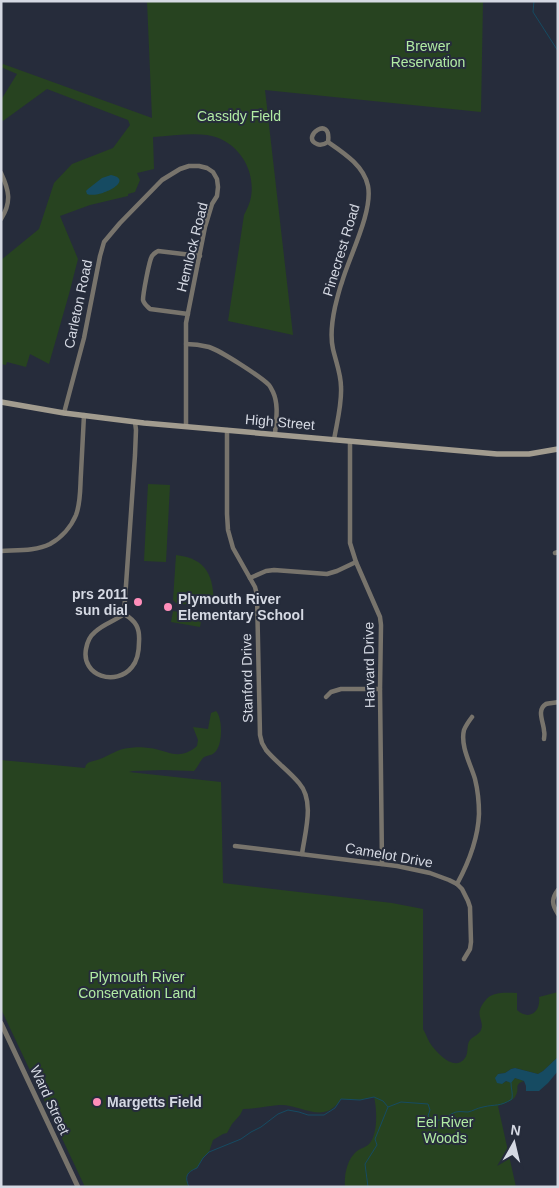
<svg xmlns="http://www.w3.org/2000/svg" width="559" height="1188" viewBox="0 0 559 1188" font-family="Helvetica,sans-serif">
<rect width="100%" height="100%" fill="#262c3b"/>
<g fill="#274320">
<path d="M147,1H483L481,112L265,90L293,335L228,321L244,215C247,209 250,203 251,197C256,168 236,139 207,135C190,133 171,136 153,137L154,169L137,173L140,180L135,192L128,194V196L90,205L60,216L78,259L69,294L49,364L30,354L26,367L7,362L6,365L1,364V260L39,229L54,183L72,164L113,148L130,125L128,120L47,89L3,121L1,120V100L17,74L1,67L3,64L152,118Z"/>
<polygon points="148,484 170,485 166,562 144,561"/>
<path d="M176,555C208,559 213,576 214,605L177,604L173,600Z"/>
<polygon points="173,611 202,616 200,627 171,622"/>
<path d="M216,711C223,718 223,747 214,753C211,756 206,755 203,758C201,760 197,768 194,771L163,770L133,771L129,772L221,782L223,883L392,903L423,909V1029C426,1034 428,1041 432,1046C439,1055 455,1072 465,1058C469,1053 466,1045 470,1040C473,1036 479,1035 481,1030C485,1020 473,1015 485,1001C492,991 506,993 517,993V1010C529,1021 541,1012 539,997L558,992V1057L543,1071L538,1074L515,1068L511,1069L505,1073L498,1074L502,1083L515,1078L524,1081C513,1085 520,1088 516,1095C514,1101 503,1104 498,1106L516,1187H345C344,1175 347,1159 357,1151C361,1148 367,1147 370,1143C378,1132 377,1109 374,1097L360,1100L341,1099C323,1126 303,1104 279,1105C267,1106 255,1109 243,1109L240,1115L232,1124L227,1133L223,1134L213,1140L209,1152L203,1158L197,1168C187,1172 184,1176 189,1187H85L1,1009V760L85,768C86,761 93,762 100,759C110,755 118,749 129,748C135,747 143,747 149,748C168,750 178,762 197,746L198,740L193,727L208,729L211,713Z"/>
</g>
<g fill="#164b62">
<path d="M111,175C136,180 99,199 87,194L86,191L88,189L102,178Z"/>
<polygon points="558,1057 558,1071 548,1083 539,1091 526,1091 526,1086 524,1081 515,1078 511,1083 506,1081 502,1084 497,1083 495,1078 498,1074 505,1073 511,1069 515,1068 538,1074 543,1071"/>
</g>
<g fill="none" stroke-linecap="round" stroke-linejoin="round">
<g stroke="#164b62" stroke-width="1">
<polyline points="534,1 533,12 558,51"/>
<path d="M189,1187C184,1176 187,1172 197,1168L203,1158L209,1152L241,1139L251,1132L261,1127L278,1114L288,1110L299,1112L308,1115H324L335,1108L341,1099L360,1100L374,1097L383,1101L388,1107L401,1102L428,1104L430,1110L428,1116C430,1118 431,1120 435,1120C442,1122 449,1114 456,1112C460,1111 464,1112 468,1112C473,1111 477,1108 483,1107C495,1104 500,1107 512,1099C513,1093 511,1089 511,1083"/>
<polyline points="368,1187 365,1164 377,1145 375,1139 388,1107"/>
</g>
<g stroke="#78746c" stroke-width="4.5">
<path d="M328,142C325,144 321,146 317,144C300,137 332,114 328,142C344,153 364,166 368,186C373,212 349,257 342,282C339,290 337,299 335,307C332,321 330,336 333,349C336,362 341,374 341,387C342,404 337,422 334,440"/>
<path d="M1,173C9,190 12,202 1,219"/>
<path d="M188,314L150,309C147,306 144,304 143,300C143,294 149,261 152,256C154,253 155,253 158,251L200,256"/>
<path d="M186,344C194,344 201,345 209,347C221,351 260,376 269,385C270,386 272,390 273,392C279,405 276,420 275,434"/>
<polyline points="64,413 84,338 100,256 104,242 120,223 162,180 180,169 189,166 199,166 207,168 213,172 217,179 218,187 217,196 212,204 205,227 186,323 186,426"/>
<path d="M227,430V514L228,530L233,548L255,587L257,595L260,735L262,743L266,750C276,762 289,771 299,783C315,801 305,832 302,854"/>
<polyline points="350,441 350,543 356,562 380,617 381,625 380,689 382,864"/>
<path d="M1,551C18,550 36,551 50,544C61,538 71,527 76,515C81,502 80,487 81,473C82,454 83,435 84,415"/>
<polyline points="555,553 558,552"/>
<polyline points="250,578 266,571 274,570 327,574 337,571 356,562"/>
<path d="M124,614C136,621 140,628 139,642C139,650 138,660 132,667C116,687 81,676 86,649C87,643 90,636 95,632C103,624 115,621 124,614L135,455L136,430L135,422"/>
<polyline points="326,697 331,692 341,689 380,689"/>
<path d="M544,739C544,737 545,734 544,731C544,723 536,710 546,704C549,703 554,703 558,702"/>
<polyline points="235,846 397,866 430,873 449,880 457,884 462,889 468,901 470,907 471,942 470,949 464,959"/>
<path d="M457,884C469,862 478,840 479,814C479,803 478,791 475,779C471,765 460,746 464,730C466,725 469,721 472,717"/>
<path d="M558,890C551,899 552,905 558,914"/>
</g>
<polyline stroke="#78746c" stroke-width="5" points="1,1023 78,1187"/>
<polyline stroke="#a29c8f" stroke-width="5.5" points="1,402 64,413 144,423 497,454 529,454 558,449"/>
</g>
<g fill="#ff8eba" stroke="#262c3b" stroke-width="2">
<circle cx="138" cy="602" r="5"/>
<circle cx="168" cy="607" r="5"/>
<circle cx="97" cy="1102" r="5"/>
</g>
<g text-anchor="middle" stroke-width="4" stroke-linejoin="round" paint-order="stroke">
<g font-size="14" fill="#b1eba3" stroke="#262c3b">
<text x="428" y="51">Brewer<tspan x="428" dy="16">Reservation</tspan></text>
<text x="239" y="121">Cassidy Field</text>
<text x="137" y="982">Plymouth River<tspan x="137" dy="16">Conservation Land</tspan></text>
<text x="445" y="1127">Eel River<tspan x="445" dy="16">Woods</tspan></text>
</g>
<g font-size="14" fill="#d5d9e3" stroke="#262c3b">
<text transform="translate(192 247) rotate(-76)" y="5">Hemlock Road</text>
<text transform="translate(341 250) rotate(-73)" y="5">Pinecrest Road</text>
<text transform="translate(78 304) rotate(-78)" y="5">Carleton Road</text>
<text transform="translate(280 422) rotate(5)" y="5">High Street</text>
<text transform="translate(369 665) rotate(-91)" y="5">Harvard Drive</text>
<text transform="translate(247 678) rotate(-91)" y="5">Stanford Drive</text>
<text transform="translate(389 855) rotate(10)" y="5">Camelot Drive</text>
<text transform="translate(50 1100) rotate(65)" y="5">Ward Street</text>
</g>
<g font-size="14" font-weight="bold" fill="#d5d9e3" stroke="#262c3b" text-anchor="start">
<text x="128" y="599" text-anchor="end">prs 2011<tspan x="128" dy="16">sun dial</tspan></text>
<text x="178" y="604">Plymouth River<tspan x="178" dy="16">Elementary School</tspan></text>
<text x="107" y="1107">Margetts Field</text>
</g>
</g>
<rect width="559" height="1188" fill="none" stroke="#d5d9e3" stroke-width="5"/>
<g transform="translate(514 1143) rotate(8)" stroke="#262c3b" stroke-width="4" paint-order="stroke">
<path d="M0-4L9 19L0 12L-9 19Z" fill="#d5d9e3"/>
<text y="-8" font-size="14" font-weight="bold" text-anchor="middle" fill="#d5d9e3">N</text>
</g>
</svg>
